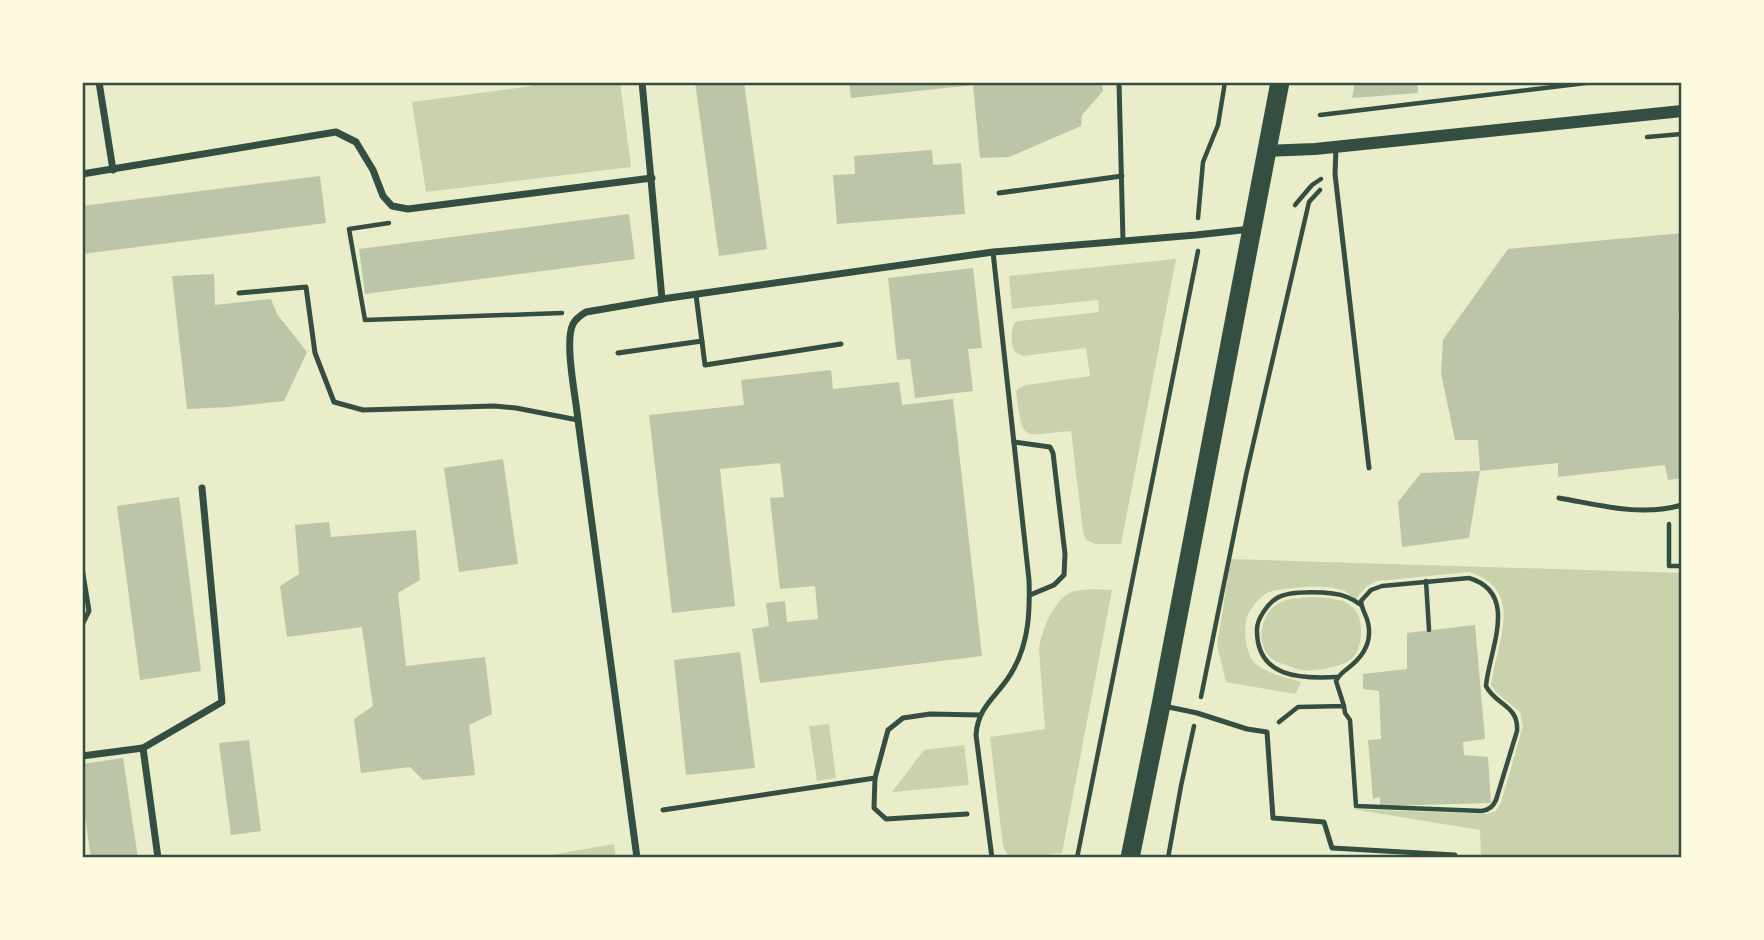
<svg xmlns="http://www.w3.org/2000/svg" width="1764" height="940" viewBox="0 0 1764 940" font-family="'Work Sans',sans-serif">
<rect width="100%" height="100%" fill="#e9edc9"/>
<g fill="#cad2ad">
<polygon points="533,82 620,82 631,167 426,192 412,102 532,86"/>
<path d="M1176,259L1121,544H1096L1086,540L1083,531L1071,431C1023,434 1023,446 1016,392L1018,389L1026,385L1090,376L1086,348L1023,356C1019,354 1016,354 1014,350C1010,342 1011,329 1015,322L1020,321L1099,312L1098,300L1012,309L1009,276Z"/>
<path d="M1231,559L1682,573V858H1481L1480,830L1351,809L1487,814L1496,811L1501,803L1523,726L1520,712L1496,692L1491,685C1496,644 1527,590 1469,572L1377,581L1367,586L1354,601C1351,597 1347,591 1342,590C1328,584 1281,587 1267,593C1259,597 1249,610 1247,618C1243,631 1246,656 1256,664C1268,674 1287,678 1301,682L1295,694L1226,682L1217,645Z"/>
<path d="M1112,590L1062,853L1025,858H1009L1003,846L990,737L1045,729L1039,649C1041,632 1054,599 1072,592C1083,588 1100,590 1112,590Z"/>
<path d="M1315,597C1327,598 1342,598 1351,606C1358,611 1361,621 1361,629C1361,637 1360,648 1355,655C1347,667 1314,672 1301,670C1294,668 1287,665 1280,663C1254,655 1257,615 1279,603C1289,597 1304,598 1315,597Z"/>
<polygon points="829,724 836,778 817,781 809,726"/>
<polygon points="964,745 969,785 892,792 924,750"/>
<polygon points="614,844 616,858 533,858"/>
</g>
<g fill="#bcc5a7">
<polygon points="695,82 744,82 767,249 719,256"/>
<polygon points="849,82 1102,82 1103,91 1082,115 1081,126 1009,157 980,158 973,85 851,98"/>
<polygon points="1355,82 1417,82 1418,93 1352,98"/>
<polygon points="932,150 933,165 961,163 965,214 837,224 833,175 855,174 854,156"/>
<polygon points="320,176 326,223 82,254 82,206"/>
<polygon points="629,214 635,259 365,294 359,249"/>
<polygon points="1682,233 1682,313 1678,313 1682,342 1682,478 1668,480 1665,465 1558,477 1558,463 1480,471 1478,440 1455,440 1441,373 1443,340 1508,249"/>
<polygon points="973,268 982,348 968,349 973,391 915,398 910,359 897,360 888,278"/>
<polygon points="214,274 215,305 271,299 277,314 307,352 284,401 229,407 187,409 172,276"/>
<polygon points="831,370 833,389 899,382 902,405 953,399 982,656 760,683 752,629 769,626 766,603 785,601 787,622 818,619 815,586 780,589 770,498 784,497 780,463 720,469 735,606 672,613 649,415 744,405 741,380"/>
<polygon points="503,459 518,564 459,572 444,468"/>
<polygon points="1480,471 1469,538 1402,547 1398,502 1421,473"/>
<polygon points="179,497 201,671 140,680 117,506"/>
<polygon points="329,522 331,537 416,530 420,580 398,593 406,666 485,657 492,714 469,725 475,775 423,780 410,767 361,773 354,719 373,706 362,627 287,637 280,586 299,574 295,525"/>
<polygon points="1475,625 1485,739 1463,742 1464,755 1488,757 1491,803 1380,806 1380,797 1373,799 1368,740 1381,739 1379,691 1363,689 1363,674 1407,669 1407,633"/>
<polygon points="740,652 755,768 686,775 674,660"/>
<polygon points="249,740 261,831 231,835 219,743"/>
<polygon points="123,758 138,858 91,858 82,796 82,764"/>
</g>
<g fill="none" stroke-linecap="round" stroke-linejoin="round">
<g stroke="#344e41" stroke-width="4.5">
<polyline points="1320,115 1594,82"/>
<polyline points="1647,137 1682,134"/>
<polyline points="1295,205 1312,185 1321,179"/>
<polyline points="1198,218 1203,162 1218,125 1225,82"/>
<polyline points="389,223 349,229 365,320 562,313"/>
<polyline points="1669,524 1669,566 1682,566"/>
<polyline points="1426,581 1429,630"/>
<path d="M1337,677C1301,679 1256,678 1257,629C1257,619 1268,603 1277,598C1290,590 1333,591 1347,597C1352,599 1357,602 1361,605"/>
<polyline points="1201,697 1246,475 1309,202 1320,190"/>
<path d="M1279,722L1298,707L1344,706L1345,713L1350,720L1356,806L1482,811C1489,810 1493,807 1496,800L1517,731C1519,705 1495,705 1486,686C1489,650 1520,593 1469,578L1382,586L1371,590L1361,601C1362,613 1370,618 1369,633C1369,648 1359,660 1347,669C1342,673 1339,675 1336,681L1344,706"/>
<polyline points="1077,858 1198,251"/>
<polyline points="1168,858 1181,786 1194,726"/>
</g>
<g stroke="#344e41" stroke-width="5">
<polyline points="1119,82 1123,241"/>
<polyline points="1336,147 1335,174 1369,468"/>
<polyline points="999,193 1122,176"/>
<polyline points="239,293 306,287 315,353 334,402 363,410 494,406 516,408 578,420"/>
<polyline points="696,295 705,365 841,344"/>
<polyline points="618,353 702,341"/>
<polyline points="1014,442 1050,447 1053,453 1065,554 1064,575 1054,585 1030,595"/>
<path d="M1559,498C1600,505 1641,517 1682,505"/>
<polyline points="82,568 89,611 82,625"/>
<polyline points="1164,706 1197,713 1247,729 1267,732 1273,818 1324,822 1332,848 1455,855"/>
<polyline points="663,810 875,778"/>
<polyline points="967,814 886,819 874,808 875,778 888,730 903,718 930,714 980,715"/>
<path d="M992,858L976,735C978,704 1000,695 1013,670C1029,642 1030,611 1029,580L993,252"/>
</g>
<g stroke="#344e41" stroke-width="7">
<polyline points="99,82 113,170"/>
<polyline points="642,82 662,299 993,252 1196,235 1251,229"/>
<polyline points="82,174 336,132 356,142 373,170 383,196 392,206 408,209 652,178"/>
<polyline points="143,748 158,858"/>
<polyline points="82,756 143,748 222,702 202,488"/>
<path d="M637,858L578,420C576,398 564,342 573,324C576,318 581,315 586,312L662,299"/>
</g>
<polyline stroke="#344e41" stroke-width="12" points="1266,151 1315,149 1682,111"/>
<polyline stroke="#344e41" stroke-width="19" points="1130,858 1161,705 1280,82"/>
</g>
<rect width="1764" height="940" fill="none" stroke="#fefae0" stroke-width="168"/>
<rect x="84" y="84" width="1596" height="772" fill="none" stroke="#344e41" stroke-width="2.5"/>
</svg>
